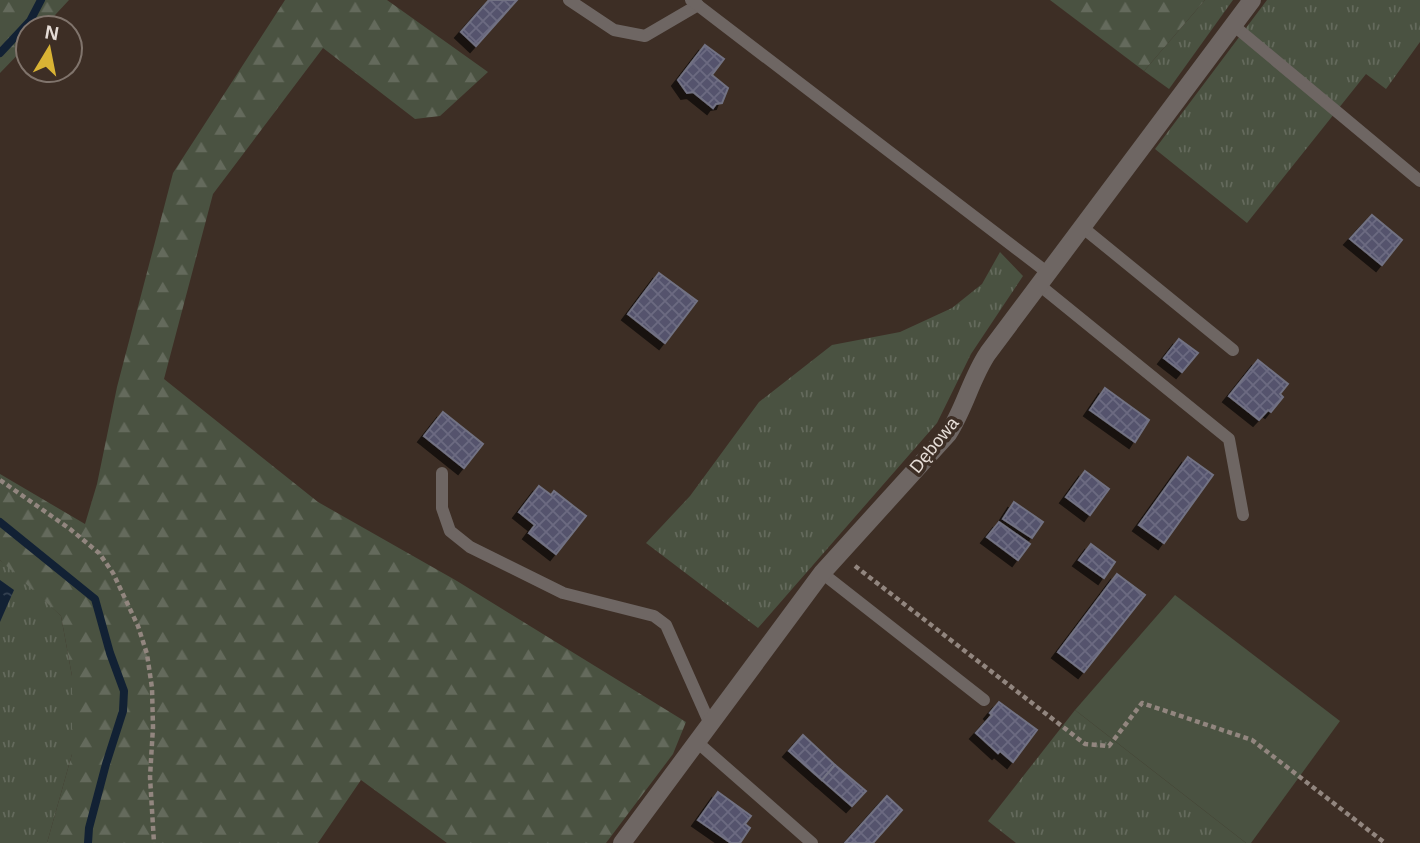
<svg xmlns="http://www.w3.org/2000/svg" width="1420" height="843" viewBox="0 0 1420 843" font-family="Arial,sans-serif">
<defs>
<pattern id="grass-tufts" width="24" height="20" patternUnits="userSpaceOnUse" patternTransform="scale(1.75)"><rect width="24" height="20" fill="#4a5241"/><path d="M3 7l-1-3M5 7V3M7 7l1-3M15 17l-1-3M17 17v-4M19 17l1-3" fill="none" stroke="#646a5c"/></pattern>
<pattern id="forest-firs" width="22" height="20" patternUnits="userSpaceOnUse" patternTransform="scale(1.75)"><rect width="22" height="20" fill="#4a5241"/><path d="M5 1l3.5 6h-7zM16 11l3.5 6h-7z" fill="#646a5c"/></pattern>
<pattern id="water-ripples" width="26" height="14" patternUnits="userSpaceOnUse" patternTransform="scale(1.75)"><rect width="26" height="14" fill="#122134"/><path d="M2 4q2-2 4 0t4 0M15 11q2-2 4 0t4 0" fill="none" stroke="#344151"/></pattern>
<pattern id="building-cross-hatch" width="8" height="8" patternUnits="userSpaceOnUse" patternTransform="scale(1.75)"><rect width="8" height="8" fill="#54536d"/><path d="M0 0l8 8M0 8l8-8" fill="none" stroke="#6c6b81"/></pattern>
<filter id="shadow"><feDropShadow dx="-6" dy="6" stdDeviation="0" flood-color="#0009"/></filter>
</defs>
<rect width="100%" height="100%" fill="#3d2e25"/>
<g fill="url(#grass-tufts)">
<polygon points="1205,0 1233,0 1169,89 1144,71"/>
<polygon points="1267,0 1420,0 1420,42 1386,89 1366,74 1247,223 1155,149"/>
<polygon points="1000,252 1023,276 971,354 937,423 758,628 646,543 690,496 759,402 832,345 900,332 952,308 982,284"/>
<polygon points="0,560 14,571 61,616 72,676 72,754 47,843 0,843"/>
<polygon points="1075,710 1246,843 1016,843 988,821"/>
</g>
<g fill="url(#forest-firs)">
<polygon points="0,0 69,0 43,28 28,28 28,44 0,73"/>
<polygon points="285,0 387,0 488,72 440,116 415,119 323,48 213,194 164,379 318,502 457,581 686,722 673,754 606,843 447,843 361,780 318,843 47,843 72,754 72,676 61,616 0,560 0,474 85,524 97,484 117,387 173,173"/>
<polygon points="1050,0 1205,0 1144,71"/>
</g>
<polygon fill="#4a5241" points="1175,595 1340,721 1251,843 1246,843 1075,710"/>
<polygon fill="url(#water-ripples)" points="0,580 14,590 0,622"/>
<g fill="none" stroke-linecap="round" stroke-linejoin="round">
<g stroke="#122134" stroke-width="8">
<polyline points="0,53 30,21 41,0"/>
<polyline points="0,522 95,599 110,653 124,691 123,711 106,764 89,828 88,843"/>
</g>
</g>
<g fill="url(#building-cross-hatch)" stroke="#727283" stroke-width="2" filter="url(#shadow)">
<polygon points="489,0 517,0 476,46 461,32"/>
<polygon points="705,45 724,59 712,75 728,88 722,103 716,104 713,108 693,92 687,93 678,80"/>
<polygon points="1372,215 1402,240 1382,265 1350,239"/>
<polygon points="659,273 697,301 665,343 628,314"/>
<polygon points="1179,339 1198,353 1182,372 1164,358"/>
<polygon points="1258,360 1288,384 1280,394 1283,397 1271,412 1268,410 1259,420 1229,396"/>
<polygon points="1105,388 1149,420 1135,442 1090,410"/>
<polygon points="443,412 483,444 464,468 424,436"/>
<polygon points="1188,457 1213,475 1164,543 1139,525"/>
<polygon points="1085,471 1109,489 1090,515 1066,497"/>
<polygon points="539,486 551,495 554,491 586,516 556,554 529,533 535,525 519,512"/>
<polygon points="1014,502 1043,522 1032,538 1003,519"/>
<polygon points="999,522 1030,544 1018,560 987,537"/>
<polygon points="1091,544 1115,562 1104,578 1079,560"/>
<polygon points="1117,574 1145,595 1084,672 1058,652"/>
<polygon points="999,702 1037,730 1013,762 1000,751 998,753 976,733 992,715 990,713"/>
<polygon points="803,735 835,765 822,780 789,751"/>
<polygon points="835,765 866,791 852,806 822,780"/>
<polygon points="718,792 751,816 745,824 750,828 740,843 731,843 698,820"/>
<polygon points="887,796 902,810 873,843 845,843"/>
</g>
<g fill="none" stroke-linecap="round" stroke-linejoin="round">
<g stroke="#92867f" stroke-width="4.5" stroke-dasharray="5 3.5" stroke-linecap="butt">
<polyline points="0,480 70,529 99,553 113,573 138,626 147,654 152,688 153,727 150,777 154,843"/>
<polyline points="855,566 1085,744 1109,746 1142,703 1252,740 1385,843"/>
</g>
<g stroke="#6e6663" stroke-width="12">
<polyline points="569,0 614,30 645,36 698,5"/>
<polyline points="691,0 1048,273"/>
<polyline points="1233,25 1420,181"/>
<polyline points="1082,227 1233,350"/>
<polyline points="1038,284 1229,439 1243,515"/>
<polyline points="442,473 442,508 450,531 470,547 563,593 654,616 666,625 710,724"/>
<polyline points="822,573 984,700"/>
<polyline points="697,742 812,843"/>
</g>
<path stroke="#6e6663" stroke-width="18" d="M622,843L822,573L948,434C965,408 971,378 988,353L1252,0"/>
</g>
<g text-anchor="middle" stroke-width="7" stroke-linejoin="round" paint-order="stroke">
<g font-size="18" fill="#e5dcd6" stroke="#3d2e25">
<text transform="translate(934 445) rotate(-51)" y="6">Dębowa</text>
</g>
</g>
<g transform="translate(49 49) rotate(10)"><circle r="33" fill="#3d2e25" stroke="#80746c" stroke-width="2"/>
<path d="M0-5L12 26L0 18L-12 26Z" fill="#d9b334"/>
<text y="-10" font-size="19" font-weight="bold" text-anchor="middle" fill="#e5dcd6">N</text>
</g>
</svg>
